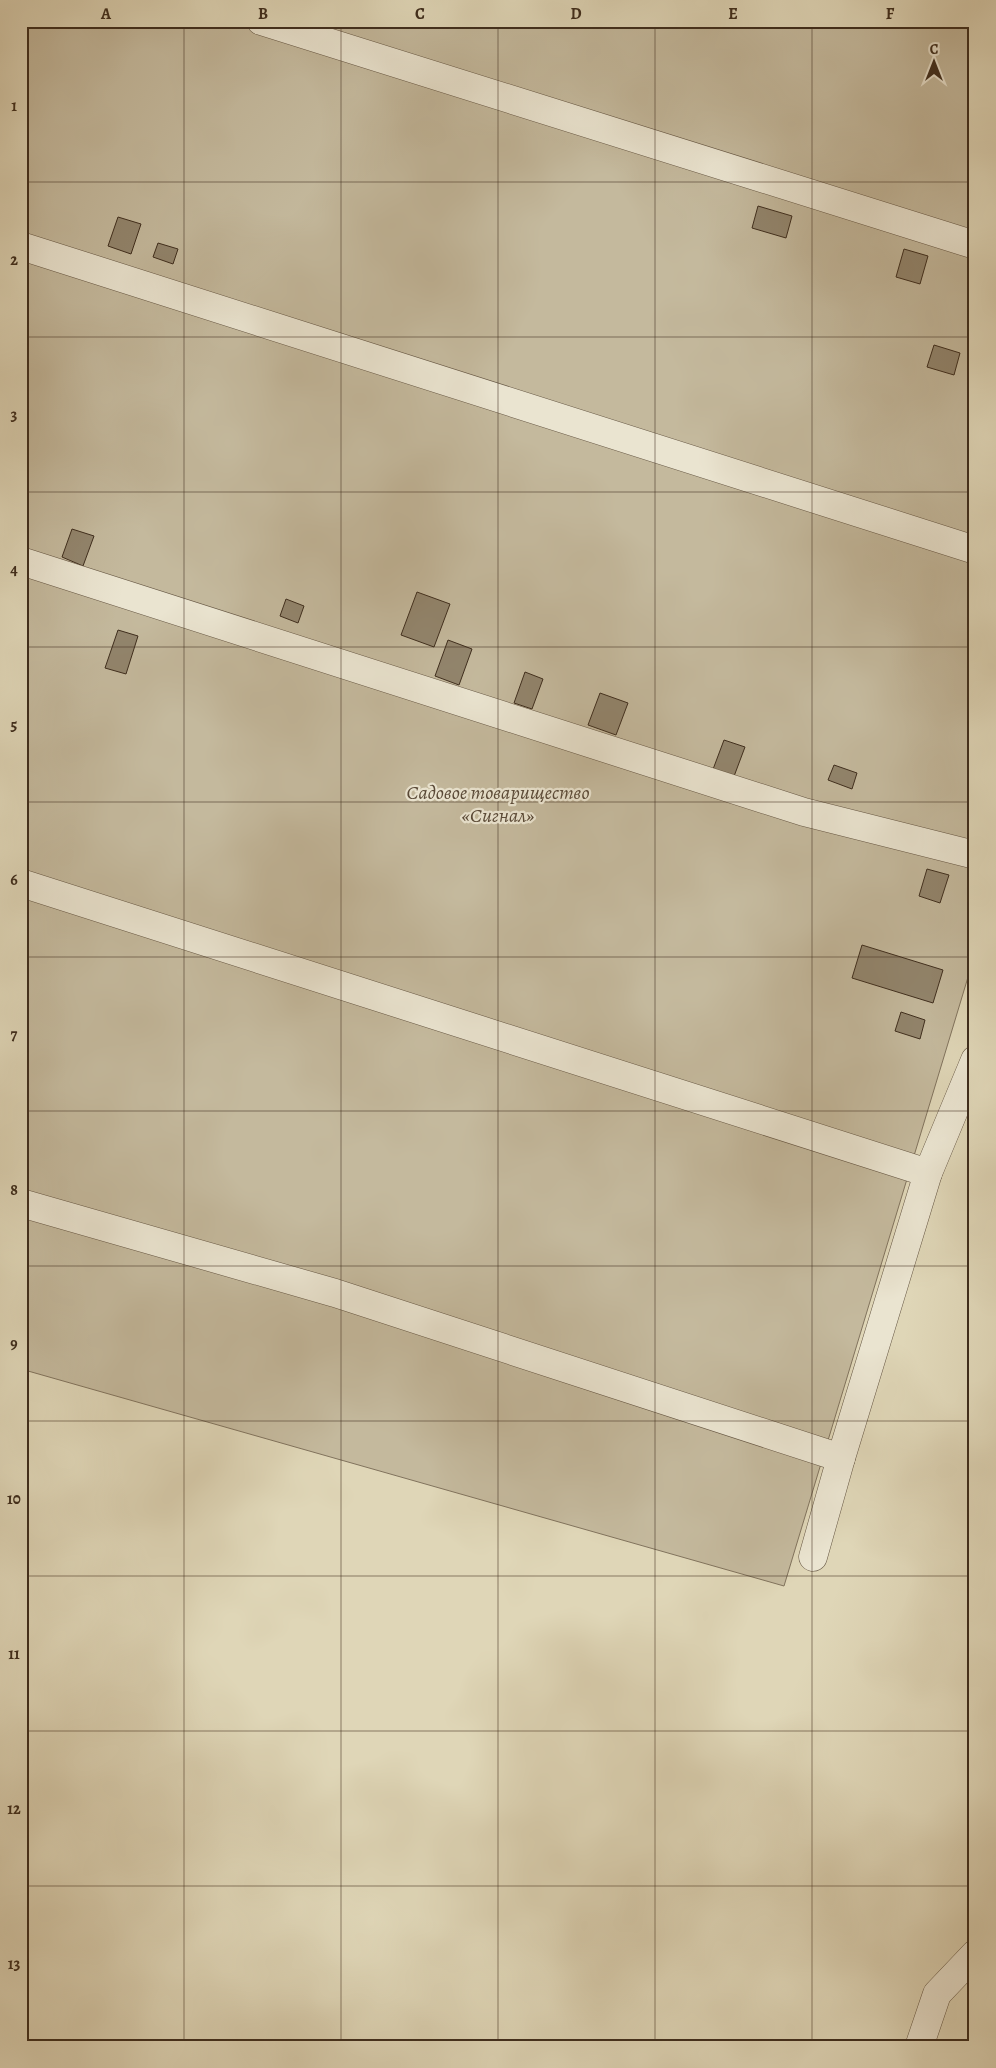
<svg xmlns="http://www.w3.org/2000/svg" width="996" height="2068" viewBox="0 0 996 2068" font-family="Alegreya,serif">
<rect width="100%" height="100%" fill="#dfd6b7"/>
<filter id="stains"><feTurbulence type="fractalNoise" baseFrequency=".004" numOctaves="4"/><feColorMatrix values="0 0 0 0 .2 0 0 0 0 .09 0 0 0 0 .02 0 0 0 .5 -.17"/></filter>
<radialGradient id="worn" r=".72"><stop offset=".6" stop-color="#630" stop-opacity="0"/><stop offset="1" stop-color="#630" stop-opacity=".3"/></radialGradient>
<polygon fill="#c4b99d" stroke="#81735d" points="21,21 975,21 975,954 784,1586 21,1369"/>
<g fill="#92856d" stroke="#3e2d1d">
<polygon points="758,206 792,216 786,238 752,228"/>
<polygon points="118,217 141,224 131,254 108,246"/>
<polygon points="158,243 178,249 173,264 153,257"/>
<polygon points="904,249 928,256 920,284 896,277"/>
<polygon points="934,345 960,353 954,375 927,367"/>
<polygon points="72,529 94,536 83,566 62,557"/>
<polygon points="417,592 450,604 434,647 401,635"/>
<polygon points="286,599 304,606 298,623 280,616"/>
<polygon points="118,630 138,636 126,674 105,668"/>
<polygon points="448,640 472,649 459,685 435,676"/>
<polygon points="525,672 543,679 532,709 514,703"/>
<polygon points="600,693 628,703 616,735 588,725"/>
<polygon points="724,740 745,747 733,779 712,772"/>
<polygon points="834,765 857,773 852,789 828,780"/>
<polygon points="927,869 949,875 940,903 919,896"/>
<polygon points="862,945 943,970 933,1003 852,978"/>
<polygon points="901,1012 925,1020 920,1039 895,1031"/>
</g>
<g fill="none" stroke-linecap="round" stroke-linejoin="round">
<defs>
<g id="minor">
<polyline points="261,21 975,245"/>
<polyline points="21,246 975,550"/>
<polyline points="21,561 804,812 975,855"/>
<polyline points="21,883 928,1173"/>
<polyline points="21,1203 335,1293 841,1458"/>
<polyline points="813,1557 841,1458 928,1173 975,1060"/>
<polyline points="919,2047 937,1994 975,1954"/>
</g>
</defs>
<use href="#minor" stroke="#665744" stroke-width="29"/>
<use href="#minor" stroke="#eae4d0" stroke-width="28"/>
</g>
<path fill="none" stroke="#3e2d1d" stroke-width="1" stroke-opacity="0.55" d="M184,21V2047M341,21V2047M498,21V2047M655,21V2047M812,21V2047M21,182H975M21,337H975M21,492H975M21,647H975M21,802H975M21,957H975M21,1111H975M21,1266H975M21,1421H975M21,1576H975M21,1731H975M21,1886H975"/>
<g text-anchor="middle" stroke-width="4.5" stroke-linejoin="round" paint-order="stroke">
<g font-size="20" font-style="italic" fill="#594937" stroke="#eae4d0">
<text x="498" y="799">Садовое товарищество<tspan x="498" dy="23">«Сигнал»</tspan></text>
</g>
</g>
<rect width="996" height="2068" fill="none" stroke="#dfd6b7" stroke-width="55"/>
<g transform="translate(934 62)" stroke="#eae4d0" stroke-width="4" paint-order="stroke">
<path d="M0-4L9 19L0 12L-9 19Z" fill="#3e2d1d"/>
<text y="-8" font-size="14" font-weight="bold" text-anchor="middle" fill="#3e2d1d">С</text>
</g>
<rect x="28" y="28" width="940" height="2012" fill="none" stroke="#3e2d1d" stroke-width="2"/>
<g font-size="16" text-anchor="middle" font-weight="bold" fill="#3e2d1d">
<text x="106" y="19">A</text>
<text x="263" y="19">B</text>
<text x="420" y="19">C</text>
<text x="576" y="19">D</text>
<text x="733" y="19">E</text>
<text x="890" y="19">F</text>
<text x="14" y="111">1</text>
<text x="14" y="265">2</text>
<text x="14" y="420">3</text>
<text x="14" y="575">4</text>
<text x="14" y="730">5</text>
<text x="14" y="885">6</text>
<text x="14" y="1040">7</text>
<text x="14" y="1195">8</text>
<text x="14" y="1349">9</text>
<text x="14" y="1504">10</text>
<text x="14" y="1659">11</text>
<text x="14" y="1814">12</text>
<text x="14" y="1969">13</text>
</g>
<rect width="100%" height="100%" filter="url(#stains)"/>
<rect width="100%" height="100%" fill="url(#worn)"/>
</svg>
